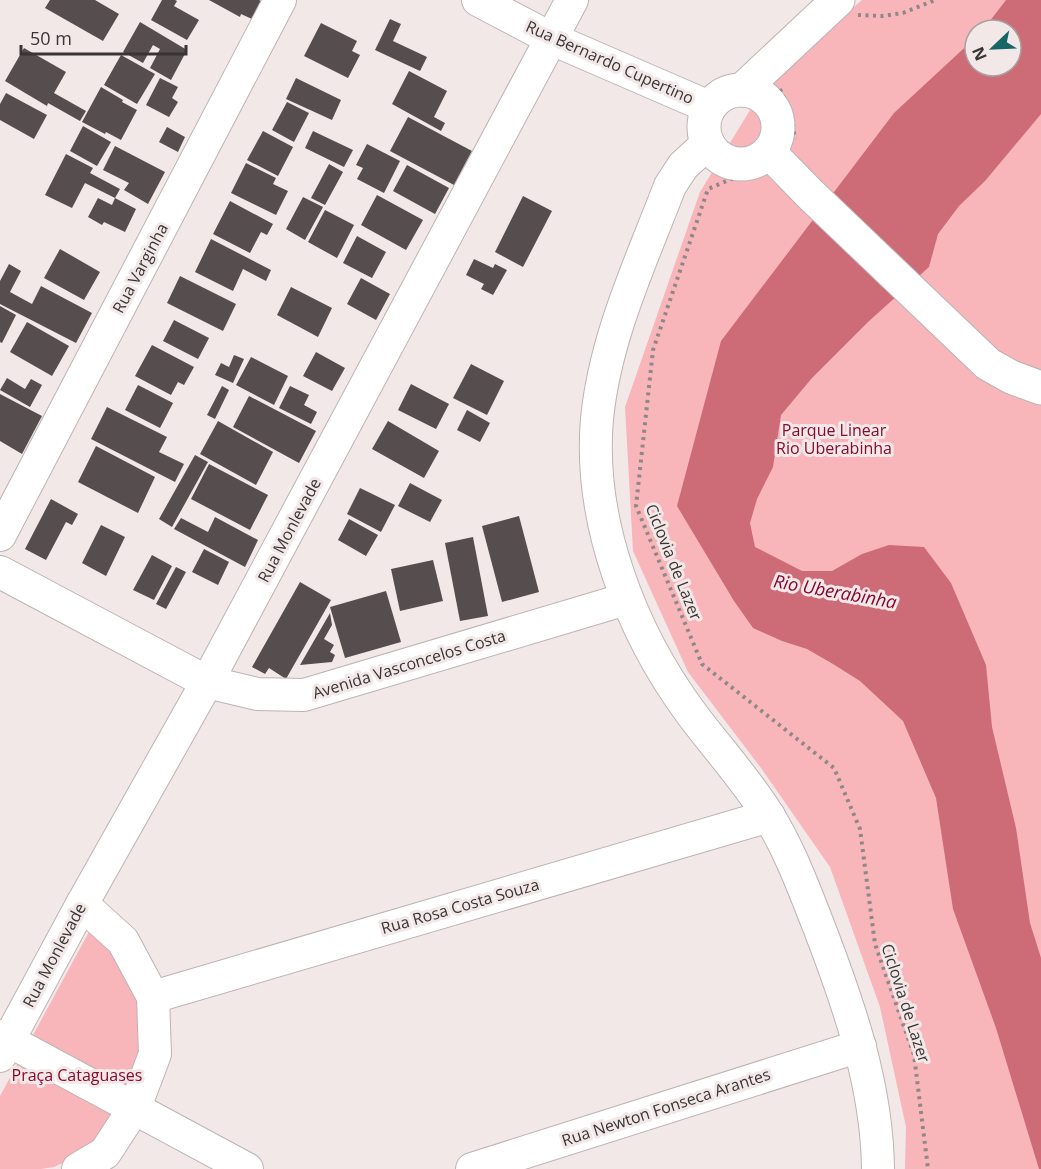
<svg xmlns="http://www.w3.org/2000/svg" width="1041" height="1169" viewBox="0 0 1041 1169" font-family="'Open Sans',sans-serif">
<rect width="100%" height="100%" fill="#f3e8e8"/>
<g fill="#f8b5ba" fill-rule="evenodd">
<path d="M862,0H1041V1169H905L906,1127L880,1007L830,867L761,768L688,672L633,551L625,407L700,192L769,79ZM975,30H1011V66H975Z"/>
<polygon points="90,930 115,950 144,999 149,1053 98,1146 54,1167 41,1169 0,1169 0,1096"/>
</g>
<polygon fill="#cd6b77" points="1006,0 1041,0 1041,114 985,181 959,206 938,234 929,267 868,322 812,378 781,415 773,467 757,499 750,523 755,547 802,571 832,571 862,554 889,545 924,547 951,583 986,665 992,727 1016,828 1030,923 1041,958 1041,1169 1039,1169 996,1028 953,909 936,798 903,721 860,681 833,664 807,649 782,641 753,628 734,601 677,506 721,341 894,113 975,38 975,66 1011,66 1011,30 983,30"/>
<g fill="#564d4e">
<polygon points="50,0 95,0 119,14 103,41 45,8"/>
<polygon points="162,0 175,0 177,1 174,6 199,20 187,40 151,20"/>
<polygon points="209,0 259,0 261,1 252,19 241,14 240,17"/>
<polygon points="390,19 401,24 393,41 427,57 420,71 375,50"/>
<polygon points="140,22 187,50 171,80 150,68 160,49 153,45 143,63 123,52"/>
<polygon points="321,23 357,41 352,51 360,55 348,78 304,56"/>
<polygon points="24,48 66,72 54,93 86,111 80,121 48,103 47,106 5,81"/>
<polygon points="121,55 155,74 137,104 104,85"/>
<polygon points="409,71 447,91 434,117 445,123 441,131 392,104"/>
<polygon points="160,78 178,87 172,98 178,102 169,117 146,105"/>
<polygon points="296,78 341,100 332,120 286,99"/>
<polygon points="101,87 123,100 122,102 137,110 121,140 106,132 105,134 82,122"/>
<polygon points="6,93 47,115 34,139 0,120 0,104"/>
<polygon points="287,102 309,113 294,142 272,130"/>
<polygon points="408,117 472,151 454,185 390,151"/>
<polygon points="83,126 111,142 97,166 70,151"/>
<polygon points="167,127 185,137 178,152 159,142"/>
<polygon points="263,131 293,147 278,176 247,160"/>
<polygon points="313,131 353,150 344,167 305,148"/>
<polygon points="367,144 400,161 384,193 357,179 363,168 356,165"/>
<polygon points="115,146 165,172 148,204 124,190 129,183 103,170"/>
<polygon points="66,154 93,168 90,173 120,189 115,198 85,183 72,208 45,195"/>
<polygon points="246,163 276,178 273,184 288,191 276,215 231,193"/>
<polygon points="329,164 343,172 325,205 311,198"/>
<polygon points="407,165 449,188 435,214 393,191"/>
<polygon points="377,195 423,220 406,250 361,225"/>
<polygon points="523,196 552,211 523,267 495,252"/>
<polygon points="303,197 323,207 305,240 286,229"/>
<polygon points="98,198 112,205 115,198 136,209 125,232 104,222 102,225 88,217"/>
<polygon points="230,201 273,224 267,235 261,232 250,253 213,234"/>
<polygon points="325,210 354,225 337,258 308,242"/>
<polygon points="357,236 386,252 372,278 343,263"/>
<polygon points="211,239 271,270 266,281 243,269 233,291 195,272"/>
<polygon points="60,249 100,272 84,300 44,278"/>
<polygon points="474,259 493,268 495,264 507,270 493,295 481,289 484,284 466,275"/>
<polygon points="9,264 21,271 10,292 32,304 41,286 92,313 76,343 0,304 0,281"/>
<polygon points="180,276 236,304 223,331 167,303"/>
<polygon points="361,278 390,294 376,320 347,304"/>
<polygon points="291,287 332,308 318,337 277,315"/>
<polygon points="0,306 16,315 2,343 0,342"/>
<polygon points="174,320 209,338 198,359 163,341"/>
<polygon points="27,322 69,346 52,376 10,352"/>
<polygon points="152,345 194,367 184,385 178,382 171,395 135,376"/>
<polygon points="316,352 345,368 332,391 303,376"/>
<polygon points="234,355 244,359 233,383 215,375 221,363 229,367"/>
<polygon points="251,357 288,376 274,405 236,385"/>
<polygon points="471,364 504,381 487,415 453,398"/>
<polygon points="7,378 25,389 31,379 42,385 30,407 0,390"/>
<polygon points="411,384 449,404 436,429 398,410"/>
<polygon points="138,385 173,403 160,428 125,410"/>
<polygon points="222,386 229,390 215,419 207,415"/>
<polygon points="290,386 309,395 304,405 317,412 311,424 279,408"/>
<polygon points="0,394 42,416 22,454 0,441"/>
<polygon points="249,396 316,431 299,463 233,427"/>
<polygon points="107,407 167,437 159,452 184,464 175,482 91,439"/>
<polygon points="467,410 490,423 480,442 457,430"/>
<polygon points="218,421 273,452 256,485 200,454"/>
<polygon points="388,421 439,451 424,478 372,449"/>
<polygon points="96,446 155,477 138,513 78,482"/>
<polygon points="195,455 208,462 172,527 159,519"/>
<polygon points="209,464 268,495 250,530 191,499"/>
<polygon points="410,483 442,500 430,522 398,506"/>
<polygon points="360,488 395,505 381,532 347,514"/>
<polygon points="51,499 78,514 72,525 66,522 46,560 25,549"/>
<polygon points="519,516 539,592 502,602 482,526"/>
<polygon points="215,517 258,540 245,567 174,529 181,518 208,532"/>
<polygon points="349,519 378,535 366,556 338,540"/>
<polygon points="101,525 125,537 106,576 82,563"/>
<polygon points="473,537 488,616 460,621 445,543"/>
<polygon points="204,549 229,562 218,585 192,572"/>
<polygon points="152,555 172,566 154,600 133,590"/>
<polygon points="433,560 443,601 400,611 391,569"/>
<polygon points="176,567 186,572 166,609 156,604"/>
<polygon points="300,582 331,600 286,679 269,668 265,674 252,667"/>
<polygon points="386,591 401,642 345,658 330,607"/>
<polygon points="330,613 332,625 324,639 334,645 330,652 335,655 332,662 300,665"/>
</g>
<g fill="none" stroke-linecap="round" stroke-linejoin="round">
<defs>
<g id="minor">
<polyline points="478,0 552,39 709,107"/>
<path d="M708,143L683,166L670,186C641,262 605,337 597,419C588,521 631,632 691,713C716,747 746,779 768,815C790,850 804,889 819,927C849,1005 877,1085 878,1169"/>
<polyline points="0,535 280,0"/>
<polyline points="0,572 207,682 257,694 304,695 626,599"/>
<polyline points="153,997 769,816"/>
<polyline points="0,1036 247,1169"/>
<polyline points="0,1056 82,904 207,682 572,0"/>
<polyline points="78,1169 105,1153 135,1107 155,1054 153,997 123,941 82,904"/>
<polyline points="472,1169 860,1046"/>
</g>
<g id="major">
<polyline points="742,90 838,0"/>
<circle cx="741" cy="127" r="37"/>
<polyline points="769,152 810,194 988,364 1011,377 1041,388"/>
</g>
</defs>
<use href="#minor" stroke="#beb3b3" stroke-width="34"/>
<use href="#major" stroke="#beb3b3" stroke-width="35"/>
<g stroke="#8f8888" stroke-width="4" stroke-dasharray="3 4.5" stroke-linecap="butt">
<polyline points="858,15 882,16 903,13 935,0"/>
<polyline points="780,89 791,115 795,139"/>
<polyline points="755,176 738,176 708,189 653,350 636,506 702,664 834,768 860,829 875,944 914,1055 928,1169"/>
</g>
<use href="#minor" stroke="#fff" stroke-width="32"/>
<use href="#major" stroke="#fff" stroke-width="33"/>
</g>
<g text-anchor="middle" stroke-width="6" stroke-linejoin="round" paint-order="stroke">
<g font-size="16" fill="#393535" stroke="#f3e8e8">
<text transform="translate(610 62) rotate(24)" y="6">Rua Bernardo Cupertino</text>
<text transform="translate(140 268) rotate(-62)" y="6">Rua Varginha</text>
<text transform="translate(289 530) rotate(-62)" y="6">Rua Monlevade</text>
<text transform="translate(674 562) rotate(68)" y="6">Ciclovia de Lazer</text>
<text transform="translate(409 664) rotate(-17)" y="6">Avenida Vasconcelos Costa</text>
<text transform="translate(460 906) rotate(-16)" y="6">Rua Rosa Costa Souza</text>
<text transform="translate(54 955) rotate(-62)" y="6">Rua Monlevade</text>
<text transform="translate(906 1003) rotate(72)" y="6">Ciclovia de Lazer</text>
<text transform="translate(666 1107) rotate(-18)" y="6">Rua Newton Fonseca Arantes</text>
</g>
<g font-size="16" fill="#880b2f" stroke="#f3e8e8">
<text x="834" y="436">Parque Linear<tspan x="834" dy="18">Rio Uberabinha</tspan></text>
<text x="77" y="1081">Praça Cataguases</text>
</g>
<g font-size="18" font-style="italic" fill="#86062d" stroke="#f3e8e8">
<text transform="translate(835 592) rotate(10)" y="6">Rio Uberabinha</text>
</g>
</g>
<g transform="translate(993 48) rotate(247)"><circle r="28" fill="#f3e8e8" stroke="#a9a0a0" stroke-width="1.5"/>
<path d="M0-4.5L10 22L0 15L-10 22Z" fill="#176564"/>
<text y="-9" font-size="16" font-weight="bold" text-anchor="middle" fill="#393535">N</text>
</g>
<path d="M21 45v9h165v-9" fill="none" stroke="#393535" stroke-width="3"/>
<text x="30" y="45" font-size="18" fill="#393535" stroke="#f3e8e8" stroke-width="4.5" paint-order="stroke">50 m</text>
</svg>
